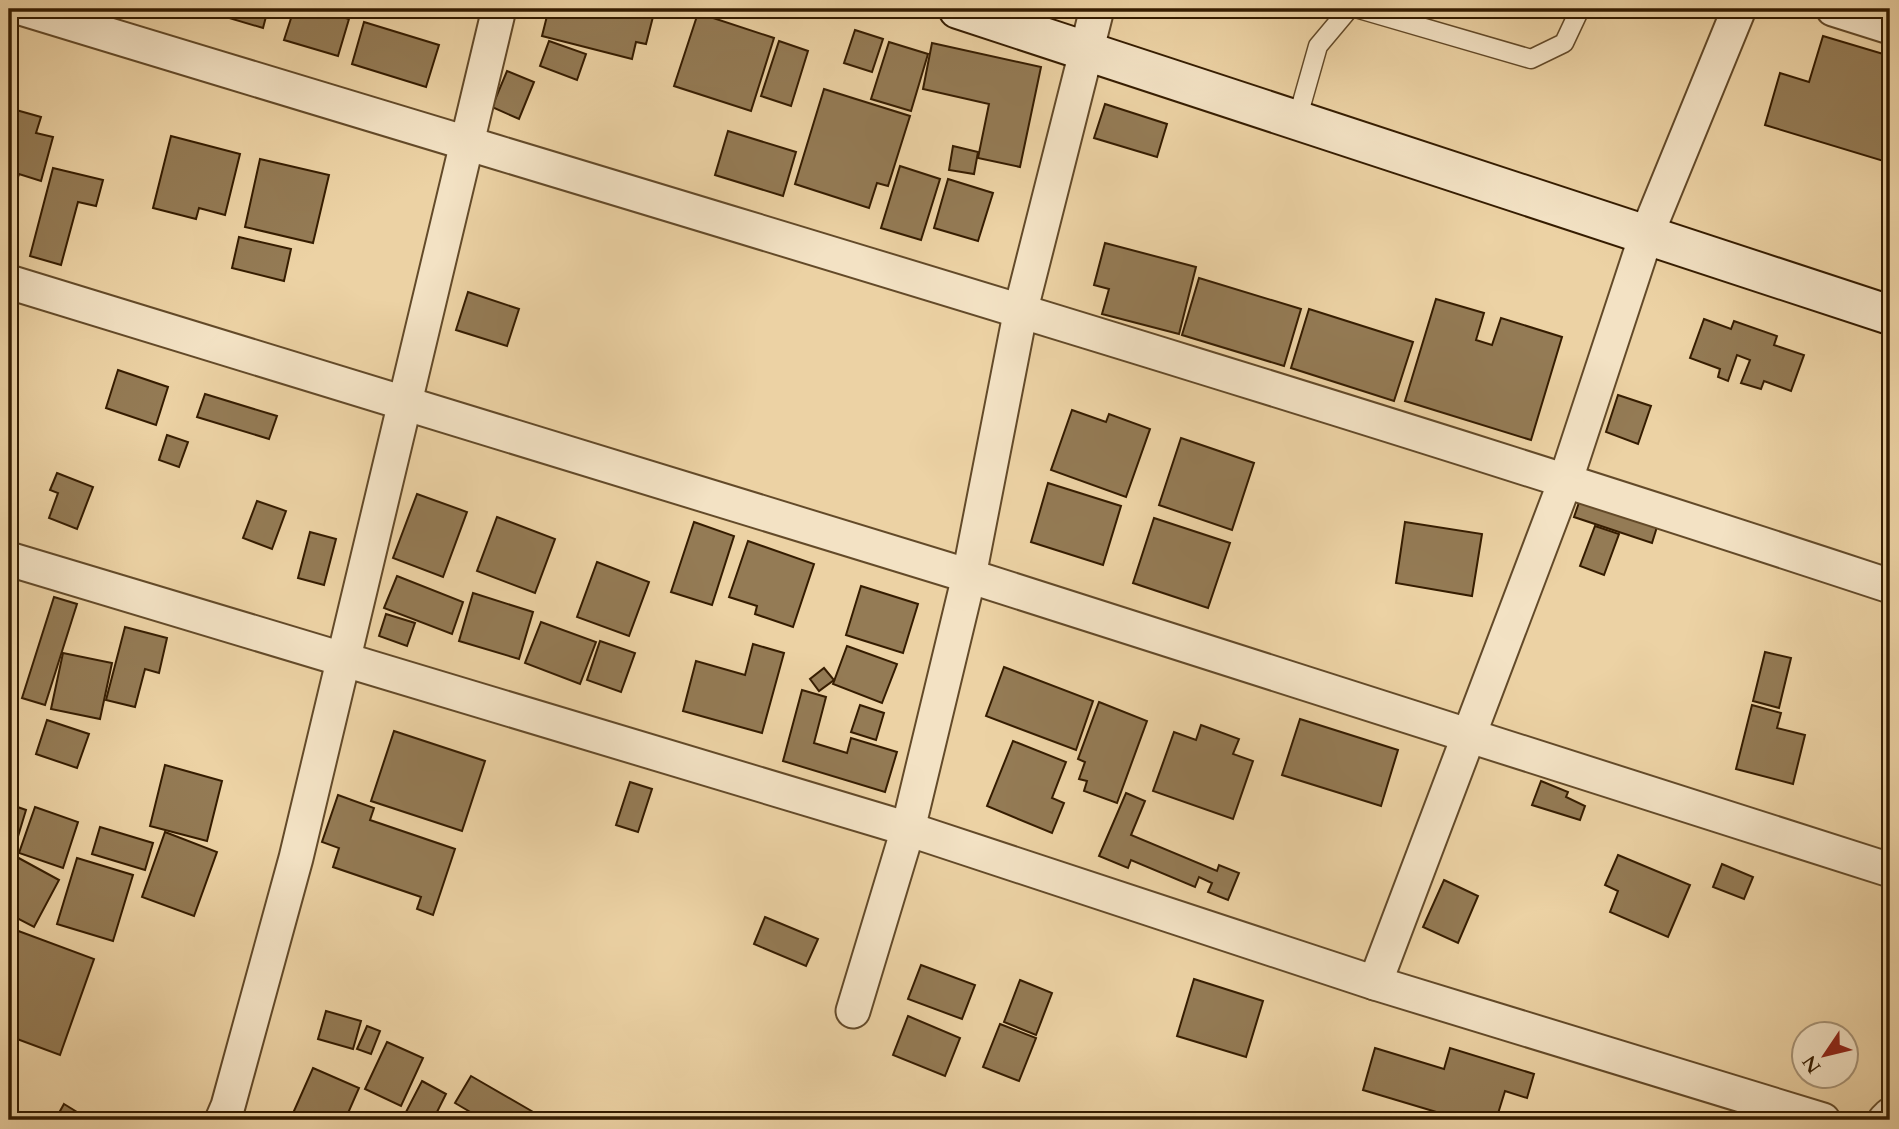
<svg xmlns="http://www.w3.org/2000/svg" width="1899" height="1129" viewBox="0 0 1899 1129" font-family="Cardo,serif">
<rect width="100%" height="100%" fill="#ecd2a4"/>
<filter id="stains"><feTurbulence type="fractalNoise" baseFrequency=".00286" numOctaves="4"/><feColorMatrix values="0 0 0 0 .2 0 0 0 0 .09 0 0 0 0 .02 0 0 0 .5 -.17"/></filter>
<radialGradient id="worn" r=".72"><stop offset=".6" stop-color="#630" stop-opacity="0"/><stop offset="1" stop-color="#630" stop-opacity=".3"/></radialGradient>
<g fill="#947b55" stroke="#351c00" stroke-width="2">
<polygon points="199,9 268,9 263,28"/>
<polygon points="294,9 314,9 349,19 338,56 284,40"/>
<polygon points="655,9 646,44 636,42 632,59 542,36 548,12 539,9"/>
<polygon points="698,13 774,38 751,111 674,86"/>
<polygon points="364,22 439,45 426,87 352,64"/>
<polygon points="855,30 883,39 872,72 844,63"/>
<polygon points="1823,36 1890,56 1890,163 1765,125 1780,73 1809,82"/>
<polygon points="549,41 586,54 577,80 540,66"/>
<polygon points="779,41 808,51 791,106 761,96"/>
<polygon points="889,42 928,54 911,111 871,99"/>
<polygon points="932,43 1041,67 1020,167 978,158 989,104 923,89"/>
<polygon points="507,71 534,82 519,119 492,107"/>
<polygon points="824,89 910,116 888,186 877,183 869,208 795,184"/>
<polygon points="1105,104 1167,124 1157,157 1094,138"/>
<polygon points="9,108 41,117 36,133 53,137 41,181 19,174 13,194 9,193"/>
<polygon points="728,131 796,152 783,196 715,175"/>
<polygon points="171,136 240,154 225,215 199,208 196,219 153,208"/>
<polygon points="953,146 978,152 974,174 949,170"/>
<polygon points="260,159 329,175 313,243 245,227"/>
<polygon points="900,166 940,179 921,240 881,228"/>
<polygon points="53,168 103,180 96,206 78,202 61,265 30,256"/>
<polygon points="948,179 993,193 978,241 934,228"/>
<polygon points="239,237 291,249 284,281 232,268"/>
<polygon points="1105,243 1196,267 1179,334 1102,314 1109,289 1094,285"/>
<polygon points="1199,278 1301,309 1284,366 1182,335"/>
<polygon points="468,292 519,309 507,346 456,330"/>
<polygon points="1436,299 1484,313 1476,340 1492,345 1501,318 1562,337 1531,440 1405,401"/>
<polygon points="1309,309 1413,342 1394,401 1291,368"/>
<polygon points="1704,319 1731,329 1734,321 1777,336 1774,345 1804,355 1791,391 1764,381 1761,389 1741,383 1750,360 1737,355 1728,381 1718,377 1720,369 1690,358"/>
<polygon points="118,370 168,387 156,425 106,408"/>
<polygon points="205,394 277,416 269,439 197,417"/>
<polygon points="1618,395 1651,406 1638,444 1606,432"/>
<polygon points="1072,410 1106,422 1109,414 1150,429 1126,497 1051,470"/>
<polygon points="167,435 188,442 179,467 159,460"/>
<polygon points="1181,438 1254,463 1232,530 1159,505"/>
<polygon points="57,473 93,487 77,529 49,518 58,493 50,490"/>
<polygon points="1048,483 1121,506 1103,565 1031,542"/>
<polygon points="1584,488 1661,514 1652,543 1574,517"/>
<polygon points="417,494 467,512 443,577 393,558"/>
<polygon points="257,501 286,511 272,549 243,538"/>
<polygon points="497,517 555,539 535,593 477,571"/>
<polygon points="1154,518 1230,543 1208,608 1133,583"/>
<polygon points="694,522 734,536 712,605 671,592"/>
<polygon points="1405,522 1482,534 1472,596 1396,583"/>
<polygon points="1595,526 1619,534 1604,575 1580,566"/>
<polygon points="310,532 336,539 324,585 298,578"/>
<polygon points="748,541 814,564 793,627 755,614 757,606 729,597"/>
<polygon points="597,562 649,582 629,636 577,617"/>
<polygon points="397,576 463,602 452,634 384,608"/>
<polygon points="861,586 918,604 903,653 846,635"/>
<polygon points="473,593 533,612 519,659 459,641"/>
<polygon points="54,597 77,604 45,705 22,698"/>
<polygon points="386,614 415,623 407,646 379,636"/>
<polygon points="541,622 596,642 580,684 525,663"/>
<polygon points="125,627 167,638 159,673 145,669 135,707 106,700"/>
<polygon points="600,641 635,653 621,692 587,680"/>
<polygon points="753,644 784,653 762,733 683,711 696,661 745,675"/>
<polygon points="847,646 897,664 882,703 833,684"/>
<polygon points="1765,652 1791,658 1779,708 1753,701"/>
<polygon points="63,653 112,663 100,719 51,709"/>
<polygon points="1004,667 1093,701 1076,750 986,716"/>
<polygon points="824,668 834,680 819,691 810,679"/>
<polygon points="802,690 826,697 814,743 847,753 851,738 897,752 885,792 783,761"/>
<polygon points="1099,702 1147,721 1117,803 1084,791 1087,781 1079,779 1085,762 1078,759"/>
<polygon points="860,705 884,713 876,740 851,732"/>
<polygon points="1752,705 1781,713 1777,728 1805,735 1793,784 1736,769"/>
<polygon points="1300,719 1398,750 1381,806 1282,775"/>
<polygon points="47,720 89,734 77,768 36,754"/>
<polygon points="1201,725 1239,739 1233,754 1253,761 1233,819 1153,791 1174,732 1196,740"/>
<polygon points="394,731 485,761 462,831 371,801"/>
<polygon points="1013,741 1066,762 1052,798 1064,803 1052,833 987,806"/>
<polygon points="165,765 222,781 207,841 150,826"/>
<polygon points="1541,781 1568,792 1566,797 1585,806 1580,820 1532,805"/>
<polygon points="630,782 652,789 638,832 616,825"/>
<polygon points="1126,793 1145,801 1131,835 1217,871 1219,865 1239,873 1228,900 1208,892 1212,883 1199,877 1195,887 1131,860 1128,868 1099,856"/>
<polygon points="338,795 374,808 370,820 455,849 433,915 417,909 421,897 333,867 339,848 322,842"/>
<polygon points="9,804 26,810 13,853 9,852"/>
<polygon points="35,807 78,822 63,868 19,853"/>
<polygon points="100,827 153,843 145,870 92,854"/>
<polygon points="165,832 217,852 194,916 142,897"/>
<polygon points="1618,855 1690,885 1668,937 1610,912 1618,891 1605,885"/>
<polygon points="15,856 59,880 34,927 9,914 9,869"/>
<polygon points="77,858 133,875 113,941 57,924"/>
<polygon points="1722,864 1753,877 1744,899 1713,887"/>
<polygon points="1444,880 1478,896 1458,943 1423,927"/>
<polygon points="765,917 818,939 806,966 754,944"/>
<polygon points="13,929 94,959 60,1055 9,1036 9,941"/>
<polygon points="921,965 975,985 962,1019 908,999"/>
<polygon points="1194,979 1263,1001 1246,1057 1177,1036"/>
<polygon points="1020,980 1052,993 1036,1035 1004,1022"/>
<polygon points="326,1011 361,1021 353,1049 318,1039"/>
<polygon points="908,1016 960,1038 945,1076 893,1055"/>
<polygon points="1000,1024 1036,1038 1019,1081 983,1067"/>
<polygon points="367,1026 380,1031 371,1054 357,1049"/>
<polygon points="387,1042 423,1058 401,1106 365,1089"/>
<polygon points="1375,1048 1444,1069 1450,1048 1534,1074 1527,1098 1505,1091 1496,1120 1463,1120 1363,1090"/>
<polygon points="313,1068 359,1088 345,1120 290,1120"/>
<polygon points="471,1076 535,1113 531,1120 484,1120 455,1103"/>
<polygon points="422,1081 446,1094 433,1120 422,1120 406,1112"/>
<polygon points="64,1104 90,1120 55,1120"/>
</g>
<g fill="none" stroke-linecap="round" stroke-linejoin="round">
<defs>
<g id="lane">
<polyline points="1359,9 1531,59 1564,43 1580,9"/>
<polyline points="1297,120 1318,46 1349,9"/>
</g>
<g id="street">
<path d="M24,9C647,199 1272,382 1890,586"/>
<polyline points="1833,9 1890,27"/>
<polyline points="9,282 969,576 1890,870"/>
<polyline points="9,559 908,829 1375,983 1823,1120"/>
<polyline points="1375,983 1566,479 1646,236 1739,9"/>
<polyline points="853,1011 908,829 969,576 1021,309 1097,9"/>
<polyline points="222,1120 228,1106 296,858 499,9"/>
<polyline points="1885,1120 1890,1115"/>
</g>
<polyline id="secondary" points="958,9 1890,315"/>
</defs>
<use href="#lane" stroke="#634a29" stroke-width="21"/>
<use href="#street" stroke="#634a29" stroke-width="37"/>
<use href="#secondary" stroke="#351c00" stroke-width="42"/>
<use href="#lane" stroke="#f3e2c4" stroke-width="18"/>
<use href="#street" stroke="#f3e2c4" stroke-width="33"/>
<use href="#secondary" stroke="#f3e2c4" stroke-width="38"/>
</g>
<rect width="1899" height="1129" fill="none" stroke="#ecd2a4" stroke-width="35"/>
<rect x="10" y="10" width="1878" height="1108" fill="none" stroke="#351c00" stroke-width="3.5"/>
<rect x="18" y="18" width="1864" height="1094" fill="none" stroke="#351c00" stroke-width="2"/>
<g transform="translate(1825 1055) rotate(235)"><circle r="33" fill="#f3e2c4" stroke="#a79376" stroke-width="2"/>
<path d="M0-5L12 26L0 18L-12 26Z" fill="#8f2418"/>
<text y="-10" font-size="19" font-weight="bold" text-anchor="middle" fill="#351c00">N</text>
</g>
<rect width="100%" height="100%" filter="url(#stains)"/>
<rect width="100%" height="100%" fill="url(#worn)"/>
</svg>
